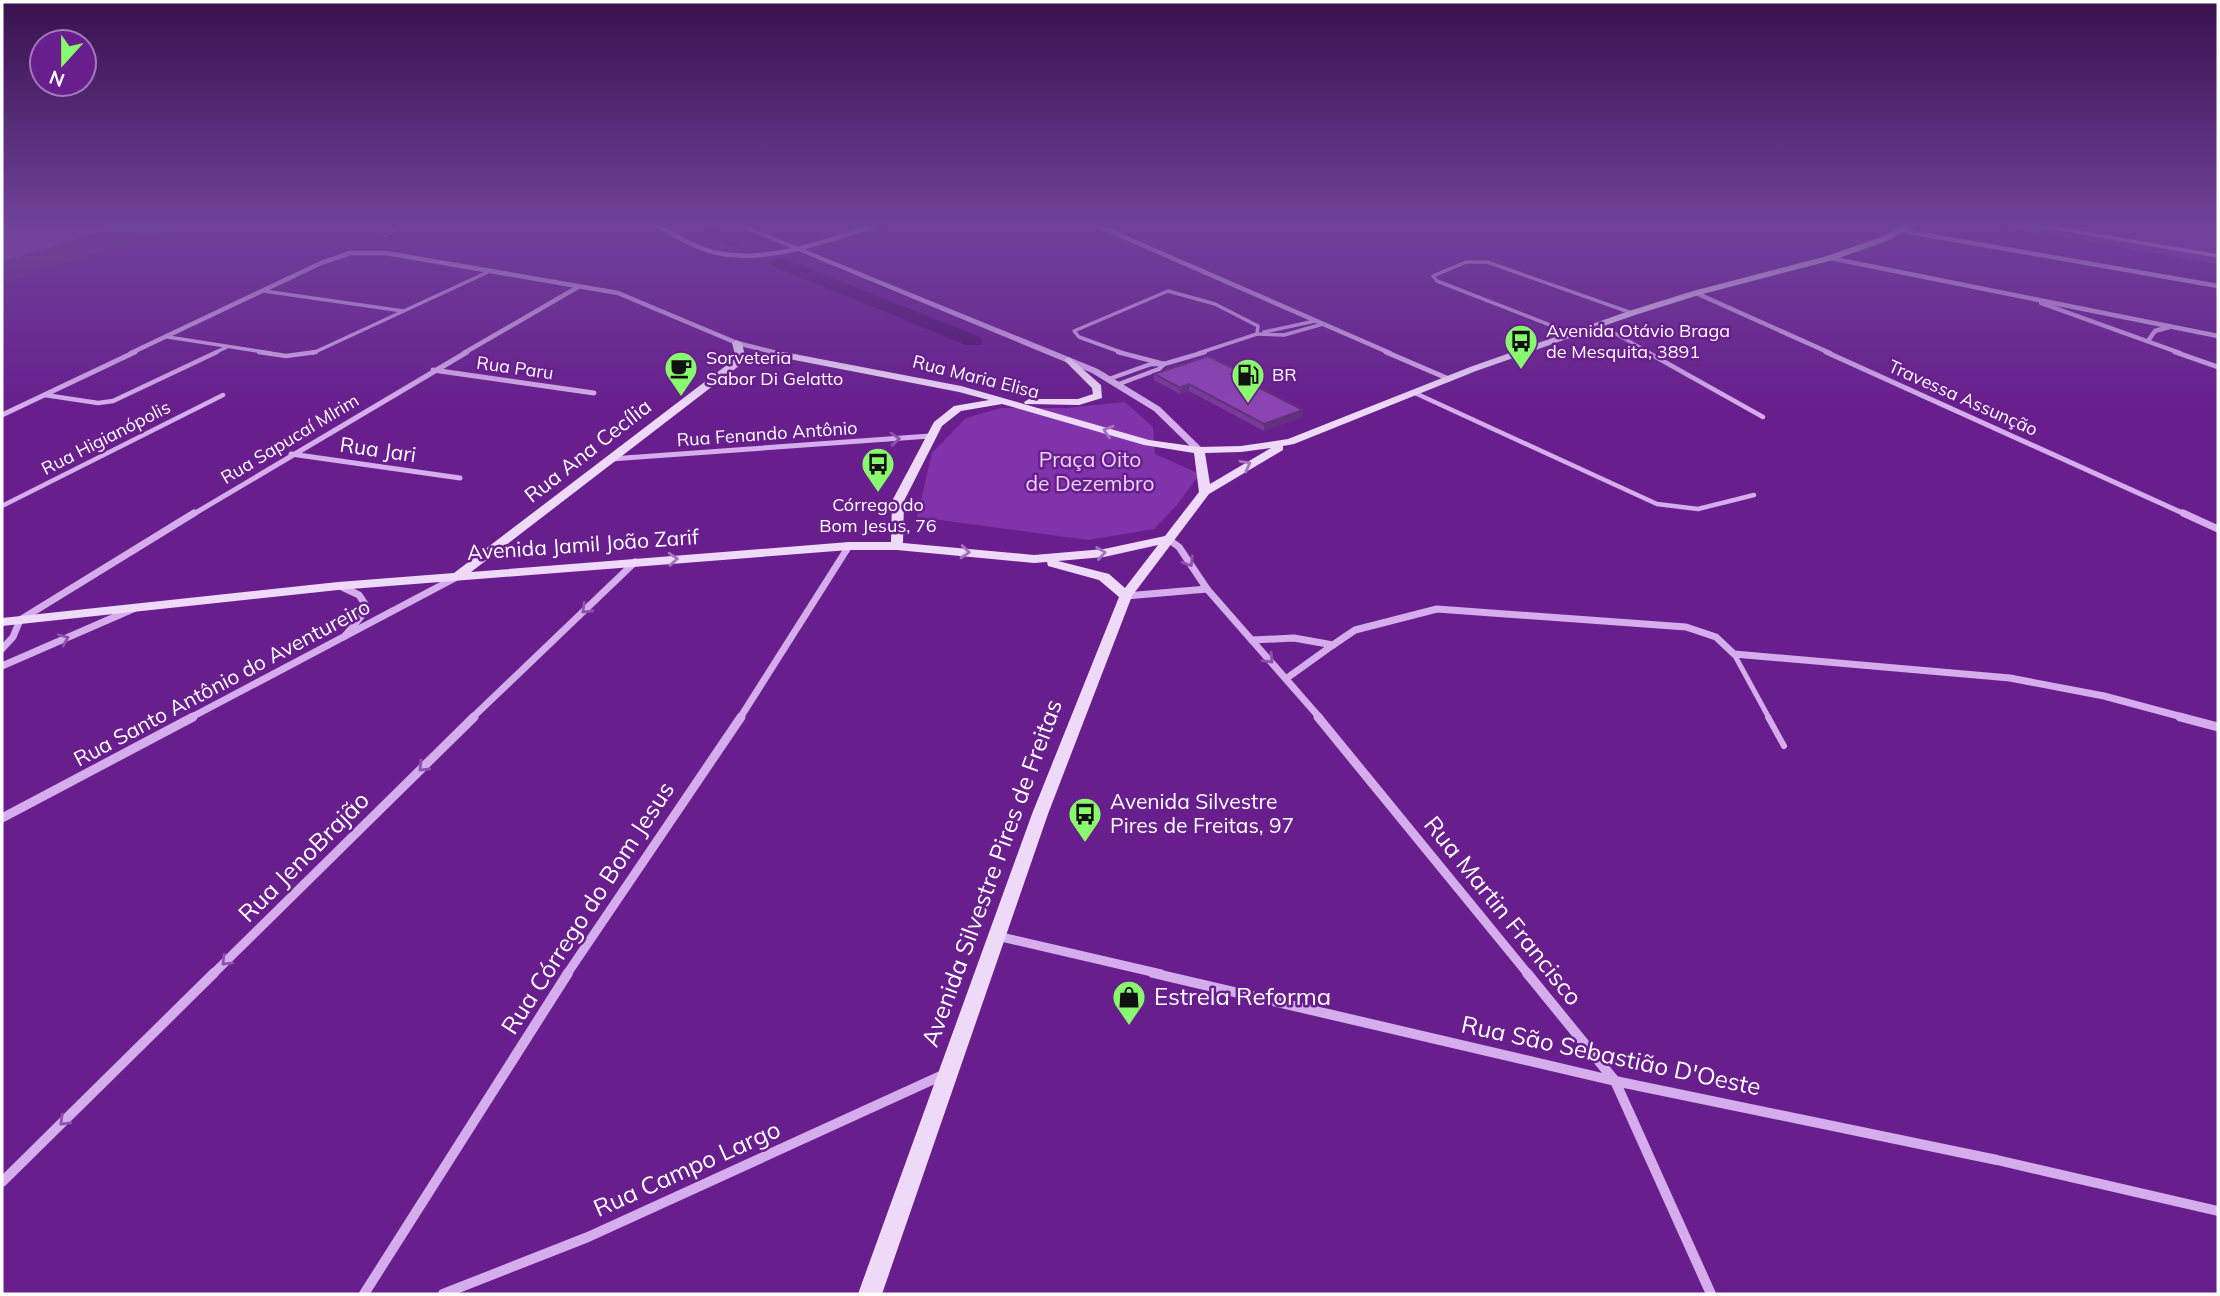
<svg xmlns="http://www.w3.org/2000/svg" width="2220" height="1296" viewBox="0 0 2220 1296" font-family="Mulish,sans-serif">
<rect width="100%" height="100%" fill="#681f8d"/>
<g fill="#8033ab">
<polygon points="1988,224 2218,224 2218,264"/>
<polygon points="1125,402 1153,427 1155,454 1200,474 1176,506 1154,529 1088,540 917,517 932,453 966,418 1001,408 1067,408"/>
</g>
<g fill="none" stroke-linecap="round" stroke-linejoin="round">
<g fill="#4f156c" fill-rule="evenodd">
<polygon points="689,224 710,224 743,242 735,247 729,246"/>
<polygon points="779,257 980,337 983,341 980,345 966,345 773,266 770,262"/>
</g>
<polyline stroke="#d6adec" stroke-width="2.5" stroke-dasharray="2 3.5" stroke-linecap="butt" points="384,236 408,224"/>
<g stroke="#d6adec" stroke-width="3.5">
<polyline points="2032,224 2218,256"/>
<polyline points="264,291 403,311"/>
<polyline points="1600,325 1650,353"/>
<polyline points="1264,332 1315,321"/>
<polyline points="1257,334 1284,335 1323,324"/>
<polyline points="1573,334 1437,281 1433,276 1466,262 1487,262 1632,313"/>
<polyline points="168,337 270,353"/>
<polyline points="214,353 227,347"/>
<polyline points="313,353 488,272"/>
<polyline points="1123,353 1079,337 1074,331 1168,291 1215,304 1258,326 1257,334 1199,353"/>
</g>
<g stroke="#d6adec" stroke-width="4.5">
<polyline points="259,352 286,356 316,352"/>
<polyline points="1118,352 1164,364"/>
<polyline points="1647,352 1763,417"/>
<polyline points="1164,364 1205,352"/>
<polyline points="1109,379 1151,364 1164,364"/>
<polyline points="1119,384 1159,369 1164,364"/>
<polyline points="1415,393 1657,504 1698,509 1754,495"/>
<polyline points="45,395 98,403 113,401 217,352"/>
<polyline points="2,506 223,395"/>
</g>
<polyline stroke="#d6adec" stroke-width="5" points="1734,654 1769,718"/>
<polyline stroke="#d6adec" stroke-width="6" points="1768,717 1784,746"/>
<g stroke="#d6adec" stroke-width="4.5">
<path d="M653,224C674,234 694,248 717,253C771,264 830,239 881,224"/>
<polyline points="1094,224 1390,353"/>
<polyline points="1903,231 2218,286"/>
<polyline points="1830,258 2218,336"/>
<polyline points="1696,293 1830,353"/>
<polyline points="2041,303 2180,353"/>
<polyline points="2148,341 2155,331 2169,327"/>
<polyline points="131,353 321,263 350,253 386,253 618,293 737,343 777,353"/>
<polyline points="464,353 578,287"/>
</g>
<g stroke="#d6adec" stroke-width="5">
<polyline points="770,352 783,355"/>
<polyline points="1386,352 1449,379"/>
<polyline points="1826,352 2187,515"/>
<polyline points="2175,352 2218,367"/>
<polyline points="433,370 594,393"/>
<polyline points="2,415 135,352"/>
<polyline points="291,454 460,478"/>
<polyline points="611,459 930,436"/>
<polyline points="192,515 467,352"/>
</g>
<g stroke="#d6adec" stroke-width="7">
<polyline points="2183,513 2218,529"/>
<polyline points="1168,539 1179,547 1207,589 1320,718"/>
<polyline points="342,587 359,595 365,604 363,614 345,636"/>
<polyline points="1126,596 1207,589"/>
<polyline points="1252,640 1294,638 1333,645 1355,630 1437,609 1686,627 1716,637 1734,654 2010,678 2104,696 2186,718"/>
<polyline points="2,649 13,637 20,620 194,513"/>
<polyline points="2,666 133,609"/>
<polyline points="1287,678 1333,645"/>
<polyline points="190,718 455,578"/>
<polyline points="472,718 635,562"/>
<polyline points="740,718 849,546"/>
</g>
<g stroke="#d6adec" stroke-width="9">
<polyline points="1318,717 1528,974"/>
<polyline points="2180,717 2218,727"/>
<polyline points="2,818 193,717"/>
<polyline points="997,936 1161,974"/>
<polyline points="213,974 474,717"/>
<polyline points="567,974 741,717"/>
</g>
<g stroke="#d6adec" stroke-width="10">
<polyline points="1153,973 1615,1081 1997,1160 2218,1211"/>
<polyline points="1527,973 1615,1081 1711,1294"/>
<polyline points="2,1182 214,973"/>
<polyline points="364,1294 568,973"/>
<polyline points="443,1294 588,1237 945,1074"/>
</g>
<polygon fill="#d6adec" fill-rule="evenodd" points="733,224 742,224 1098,369 1160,407 1204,450 1202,452 1196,452 1154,411 1092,373"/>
<g fill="#eed9f9" fill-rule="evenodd">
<path d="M1908,224H1918L1887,241L1833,260L1699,295L1635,315L1476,371L1294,444L1283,446V450L1209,494L1132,596L1048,814L882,1294H858L1032,814L1119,597L1099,580L1048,566L1047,562L1034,563L897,550H849L338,590L2,626V618L338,582L454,573L736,358L732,343L737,340L742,343L745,356L784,352L961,386L1149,440L1199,447L1241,446L1288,439L1470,367L1629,311L1693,291L1827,256L1881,237ZM784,358L959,392L989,400L954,406L934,422L892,501L891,542H849L471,572L744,362ZM1002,404L1144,445L1194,453L1199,492L1165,536L1104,549L1034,555L903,543L904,501L942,426L961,411ZM1271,448L1210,484L1205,453L1241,452ZM1158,545L1125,588L1109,574L1058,561L1104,557Z"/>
<polygon points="1069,357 1101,385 1102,398 1079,405 1025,404 1024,402 1029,399 1078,399 1093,394 1092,388 1064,360"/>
</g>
</g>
<polygon fill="#783a9a" points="1154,374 1238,377 1303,410 1302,417 1264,431 1189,391 1180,394 1154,380"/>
<g fill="#62307d">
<polygon points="129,224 186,224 2,283 2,263"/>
<polygon points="1239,371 1238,377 1231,374"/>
<polygon points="1189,384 1189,391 1180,394 1180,388"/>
<polygon points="1303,410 1302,417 1264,431 1264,424"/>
</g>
<g fill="#8c44b3" stroke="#62307d" stroke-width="2">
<polygon points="2,224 129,224 2,263"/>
<polygon points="1208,356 1239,371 1231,374 1303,410 1264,424 1189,384 1180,388 1154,374"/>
</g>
<defs><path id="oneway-chevron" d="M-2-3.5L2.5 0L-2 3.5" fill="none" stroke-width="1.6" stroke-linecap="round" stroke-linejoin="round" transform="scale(1.75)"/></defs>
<g stroke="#a473be">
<use href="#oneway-chevron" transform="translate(1108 431) rotate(-163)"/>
<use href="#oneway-chevron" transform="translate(1246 465) rotate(-29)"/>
<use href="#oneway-chevron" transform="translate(965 552) rotate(5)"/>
<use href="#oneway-chevron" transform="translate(1101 553) rotate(-8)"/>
<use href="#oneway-chevron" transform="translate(673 559) rotate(-4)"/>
</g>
<g stroke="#8e51ae">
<use href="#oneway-chevron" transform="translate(895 439) rotate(-4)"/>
<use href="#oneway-chevron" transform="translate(1189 562) rotate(58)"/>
<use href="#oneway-chevron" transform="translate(586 609) rotate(136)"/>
<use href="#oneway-chevron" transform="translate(64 639) rotate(-23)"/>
<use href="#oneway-chevron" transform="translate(1269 659) rotate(47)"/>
<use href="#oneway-chevron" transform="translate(423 767) rotate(135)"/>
<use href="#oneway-chevron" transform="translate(226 961) rotate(135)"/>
<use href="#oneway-chevron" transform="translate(64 1121) rotate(136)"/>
</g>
<linearGradient id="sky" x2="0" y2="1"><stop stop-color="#39114e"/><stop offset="0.55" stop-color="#6f429a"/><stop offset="1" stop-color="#6f429a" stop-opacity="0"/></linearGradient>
<rect width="2220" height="406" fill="url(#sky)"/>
<defs>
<symbol id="bus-pin" viewBox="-11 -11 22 30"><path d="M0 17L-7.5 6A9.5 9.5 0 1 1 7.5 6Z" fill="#89fa6d" stroke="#681f8d"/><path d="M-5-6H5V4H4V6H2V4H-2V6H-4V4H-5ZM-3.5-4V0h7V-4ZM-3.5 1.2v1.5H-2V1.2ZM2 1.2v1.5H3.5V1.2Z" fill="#111"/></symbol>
<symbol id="cafe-pin" viewBox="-11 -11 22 30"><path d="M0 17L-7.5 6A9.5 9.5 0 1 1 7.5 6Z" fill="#89fa6d" stroke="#681f8d"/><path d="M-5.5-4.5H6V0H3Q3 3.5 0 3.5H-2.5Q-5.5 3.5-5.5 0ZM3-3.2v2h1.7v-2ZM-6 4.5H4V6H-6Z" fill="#111"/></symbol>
<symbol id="fuel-pin" viewBox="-11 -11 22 30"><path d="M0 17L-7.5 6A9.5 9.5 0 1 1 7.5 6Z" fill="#89fa6d" stroke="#681f8d"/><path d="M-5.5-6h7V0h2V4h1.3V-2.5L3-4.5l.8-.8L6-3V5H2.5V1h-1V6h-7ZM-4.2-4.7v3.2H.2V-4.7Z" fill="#111"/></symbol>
<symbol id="shop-pin" viewBox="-11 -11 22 30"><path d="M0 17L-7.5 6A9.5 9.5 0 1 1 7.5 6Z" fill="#89fa6d" stroke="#681f8d"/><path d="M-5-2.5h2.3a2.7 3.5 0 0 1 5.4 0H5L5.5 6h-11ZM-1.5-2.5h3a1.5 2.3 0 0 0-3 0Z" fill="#111"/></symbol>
</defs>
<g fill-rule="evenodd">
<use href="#bus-pin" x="1502" y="322" width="38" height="52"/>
<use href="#cafe-pin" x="662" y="349" width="38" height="52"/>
<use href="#fuel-pin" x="1229" y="356" width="38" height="52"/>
<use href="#bus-pin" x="859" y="445" width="38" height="52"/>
<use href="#bus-pin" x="1066" y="795" width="38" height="52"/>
<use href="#shop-pin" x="1110" y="978" width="38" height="52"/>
</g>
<g text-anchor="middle" stroke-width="5" stroke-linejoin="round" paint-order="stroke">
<g font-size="18" fill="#fff" stroke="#681f8d" text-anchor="start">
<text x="1546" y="337">Avenida Otávio Braga<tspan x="1546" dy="21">de Mesquita, 3891</tspan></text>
<text x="706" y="364">Sorveteria<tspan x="706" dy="21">Sabor Di Gelatto</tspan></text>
<text x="1272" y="381">BR</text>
<text x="878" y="511" text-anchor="middle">Córrego do<tspan x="878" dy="21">Bom Jesus, 76</tspan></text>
</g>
<g font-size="18" fill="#fff" stroke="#681f8d">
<text transform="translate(515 368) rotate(8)" y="6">Rua Paru</text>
<text transform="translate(976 377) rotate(14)" y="6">Rua Maria Elisa</text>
<text transform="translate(1963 398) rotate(24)" y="6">Travessa Assunção</text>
<text transform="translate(767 434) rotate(-4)" y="6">Rua Fenando Antônio</text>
<text transform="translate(106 438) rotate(-27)" y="6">Rua Higianópolis</text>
<text transform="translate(290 439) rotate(-31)" y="6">Rua Sapucaí MIrim</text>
</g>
<g font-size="21" fill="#fff" stroke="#681f8d">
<text transform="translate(378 450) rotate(8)" y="7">Rua Jari</text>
<text transform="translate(588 451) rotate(-38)" y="7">Rua Ana Cecília</text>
<text transform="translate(583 545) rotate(-4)" y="7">Avenida Jamil João Zarif</text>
<text transform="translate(222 683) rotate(-28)" y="7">Rua Santo Antônio do Aventureiro</text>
</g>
<g font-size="21" fill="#ebd2f9" stroke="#681f8d">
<text x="1090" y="467">Praça Oito<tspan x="1090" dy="24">de Dezembro</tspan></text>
</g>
<g font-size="21" fill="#fff" stroke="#681f8d" text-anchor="start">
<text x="1110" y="809">Avenida Silvestre<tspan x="1110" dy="24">Pires de Freitas, 97</tspan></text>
</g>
<g font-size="24" fill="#fff" stroke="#681f8d">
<text transform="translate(304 857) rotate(-45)" y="8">Rua JenoBrajão</text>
<text transform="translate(992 873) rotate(-70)" y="8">Avenida Silvestre Pires de Freitas</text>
<text transform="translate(588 908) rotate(-57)" y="8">Rua Córrego do Bom Jesus</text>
<text transform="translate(1503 911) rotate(51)" y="8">Rua Martin Francisco</text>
<text transform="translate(1611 1056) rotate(12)" y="8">Rua São Sebastião D'Oeste</text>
<text transform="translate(687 1169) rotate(-24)" y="8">Rua Campo Largo</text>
</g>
<g font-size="24" fill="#fff" stroke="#681f8d" text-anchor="start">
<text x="1154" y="1005">Estrela Reforma</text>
</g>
</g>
<rect width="2220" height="1296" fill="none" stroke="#ffffff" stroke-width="7"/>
<g transform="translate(63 63) rotate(201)"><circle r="33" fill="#681f8d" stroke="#a479bb" stroke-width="2"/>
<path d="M0-5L12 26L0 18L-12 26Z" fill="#89fa6d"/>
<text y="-10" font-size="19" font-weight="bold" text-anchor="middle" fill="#ffffff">N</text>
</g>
</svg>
